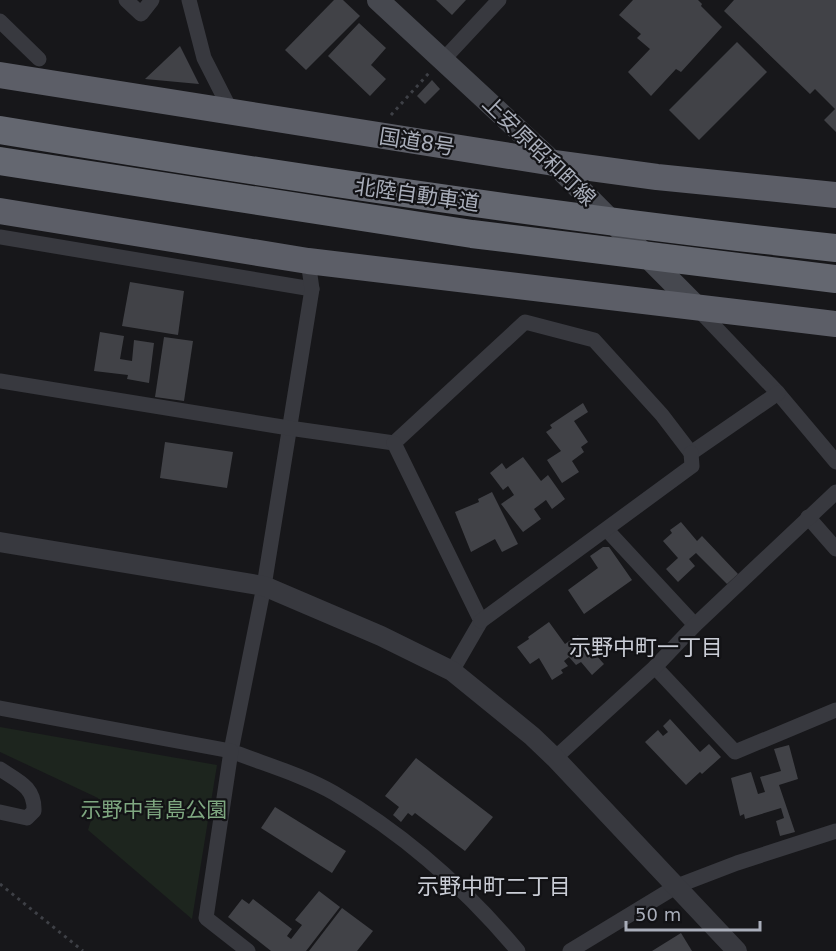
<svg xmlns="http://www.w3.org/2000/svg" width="836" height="951" viewBox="0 0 836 951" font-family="'DejaVu Sans','Noto Sans JP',sans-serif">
<rect width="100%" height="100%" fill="#17171a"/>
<polygon fill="#1d251e" points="0,727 217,765 192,919 88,830 98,798 0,752"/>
<g fill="#414247">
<polygon points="334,0 343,0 360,16 306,70 285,50"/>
<polygon points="436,0 466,0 452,15"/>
<polygon points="633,0 698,0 702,4 701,6 722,27 681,72 676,69 651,96 628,72 650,49 637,38 641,34 619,15"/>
<polygon points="734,0 836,0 836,132 824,120 835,109 815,89 810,94 724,11"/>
<polygon points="359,23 386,48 371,65 386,79 370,96 328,56"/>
<polygon points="737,42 767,72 699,140 669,110"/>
<polygon points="180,46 199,84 145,79"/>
<polygon points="432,80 440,89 425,104 417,96"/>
<polygon points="130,282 184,291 178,335 122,326"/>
<polygon points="100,332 124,336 120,359 132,361 134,340 154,343 149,383 127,379 128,375 94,371"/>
<polygon points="164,337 193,341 184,401 155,397"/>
<polygon points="583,403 588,412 574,421 588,442 581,447 584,452 572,461 579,472 562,483 547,460 561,451 546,432 552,428 550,425"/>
<polygon points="165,442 233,452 227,488 160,478"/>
<polygon points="523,457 541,481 548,475 565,499 552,509 546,500 534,509 541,519 523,532 501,504 514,495 508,486 503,490 490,473 502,463 506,469"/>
<polygon points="492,492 518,544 502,552 495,539 471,552 455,512 479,502 478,499"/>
<polygon points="681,522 697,541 702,536 738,574 727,584 696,553 689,559 695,566 678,582 666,569 678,558 663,541 672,533 670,530"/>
<polygon points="603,547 609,547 632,580 584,614 568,590 598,568 590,556"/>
<polygon points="549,622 565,644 578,635 591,655 594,653 604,664 592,675 581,662 576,665 569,657 564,661 568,666 561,670 563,673 552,680 539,658 530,664 517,647 529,639 528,637"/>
<polygon points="670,719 700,752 709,744 721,757 702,774 700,772 686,785 645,742 658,730 663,736 668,732 663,726"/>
<polygon points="789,745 798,779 779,785 795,832 780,836 776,821 784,818 781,808 745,819 744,814 740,816 731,778 751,772 758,794 765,792 760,777 781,771 774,749"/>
<polygon points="416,758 493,817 465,851 415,813 412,816 408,813 401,822 393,815 399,807 385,796"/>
<polygon points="275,807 346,851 332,873 261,828"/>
<polygon points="319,891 340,907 306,951 271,951 228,917 242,899 249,904 253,899 292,929 287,936 291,939 302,925 295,920"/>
<polygon points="342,908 373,931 357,951 309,951"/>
<polygon points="681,933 692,951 652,951"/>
</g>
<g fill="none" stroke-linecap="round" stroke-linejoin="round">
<g stroke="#3e4046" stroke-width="3" stroke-dasharray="3 4.5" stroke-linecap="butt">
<polyline points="391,115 429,73"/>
<polyline points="0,884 83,951"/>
</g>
<g stroke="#38393f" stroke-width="15">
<polyline points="126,0 141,14 152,0"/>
<polyline points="189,0 204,58 232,113"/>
<polyline points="0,21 39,59"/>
<polyline points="443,60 499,0"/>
<polyline points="0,237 312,289"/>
<path d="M308,261L312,289L264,586L231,751C264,764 303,775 334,793C404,834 466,889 518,951"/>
<polyline points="697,308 778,393 836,462"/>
<polyline points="0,381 289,428 394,443"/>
<polyline points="394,443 525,322 594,340 662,415 691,453 778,393"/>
<polyline points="394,443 481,621 452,671"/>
<polyline points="808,517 836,549"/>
<polyline points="607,530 695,625"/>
<polyline points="481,621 692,466 691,453"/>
<polyline points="655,667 735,752 836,710"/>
<polyline points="0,708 231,751 206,918 248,951"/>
<polyline points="555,758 655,667 695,625 836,492"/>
<path d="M0,769C18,781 35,787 34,811L27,818L0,812"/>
<polyline points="570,951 677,886 737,863 836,831"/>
</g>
<polyline stroke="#38393f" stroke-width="20" points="0,542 264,586 381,636 452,671 532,736 555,758 737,951"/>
<polyline stroke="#46484f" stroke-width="22" points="378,0 554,163 696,306"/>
<g stroke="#5c5e67" stroke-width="26">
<polyline points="0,75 554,163 657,177 836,195"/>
<polyline points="0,211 308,261 836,324"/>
</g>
<g stroke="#646770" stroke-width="28">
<path d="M0,130C278,176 556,218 836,248"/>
<polyline points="0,161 472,234 836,279"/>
</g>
</g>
<g text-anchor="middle" stroke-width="4.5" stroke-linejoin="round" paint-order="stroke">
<g font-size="21" fill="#a9aeba" stroke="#121215">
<text transform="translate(417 142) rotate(9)" y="7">国道8号</text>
<text transform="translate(539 151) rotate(44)" y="7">上安原昭和町線</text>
<text transform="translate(417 195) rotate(8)" y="7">北陸自動車道</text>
</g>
<g font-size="21" fill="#7ea780" stroke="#121215">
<text x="154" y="817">示野中青島公園</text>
</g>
<g font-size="22" fill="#cacdd6" stroke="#121215">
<text x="646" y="655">示野中町一丁目</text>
<text x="494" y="894">示野中町二丁目</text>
</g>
</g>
<path d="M626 921v9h134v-9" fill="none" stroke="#a9aeba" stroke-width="3"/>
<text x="635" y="921" font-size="18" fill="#a9aeba" stroke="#121215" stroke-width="4.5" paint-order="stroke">50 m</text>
</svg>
